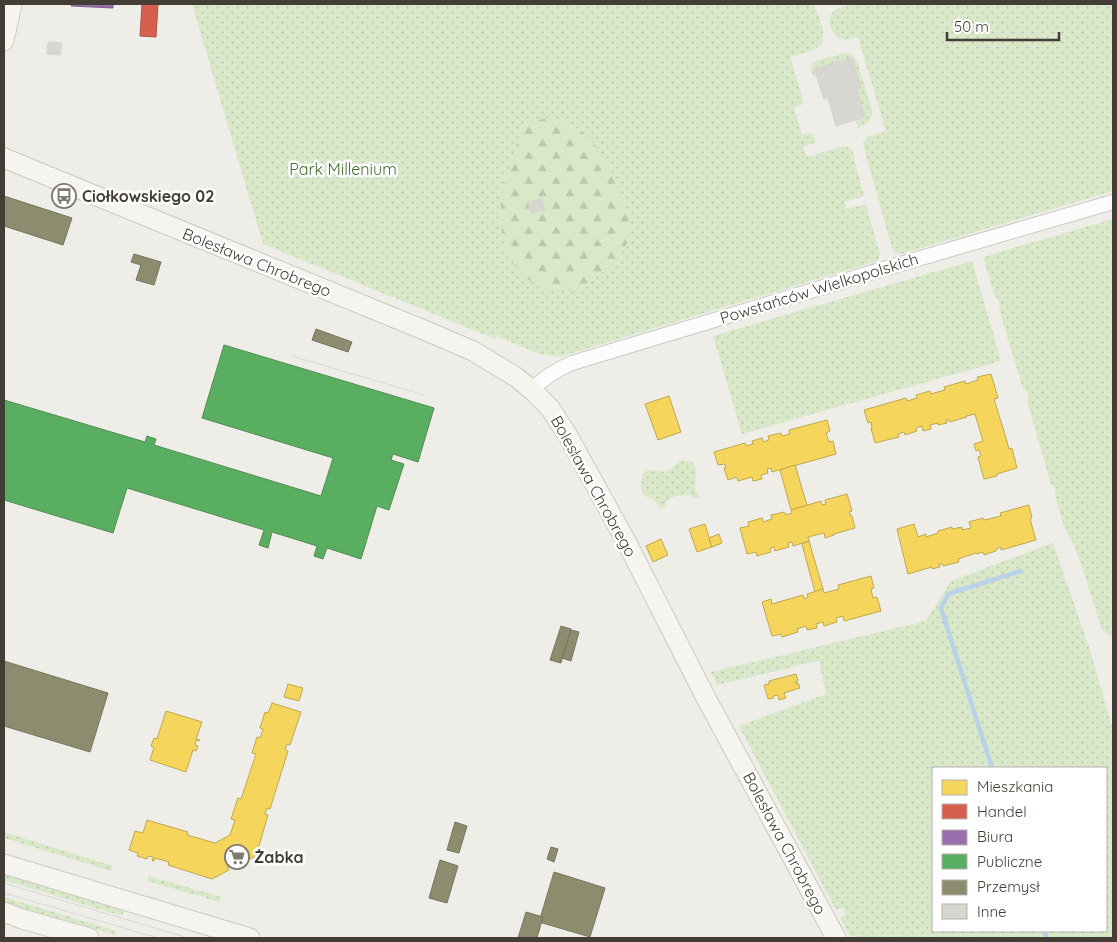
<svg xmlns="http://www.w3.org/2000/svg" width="1117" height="942" viewBox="0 0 1117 942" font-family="Quicksand,sans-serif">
<defs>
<pattern id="green-dots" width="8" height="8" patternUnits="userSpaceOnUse" patternTransform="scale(1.25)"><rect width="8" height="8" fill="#d9e8c9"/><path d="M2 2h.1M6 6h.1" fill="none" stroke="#bbc8ad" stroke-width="1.8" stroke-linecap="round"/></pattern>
<pattern id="forest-firs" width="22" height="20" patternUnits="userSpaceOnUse" patternTransform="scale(1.25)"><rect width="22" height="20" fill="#d9e8c9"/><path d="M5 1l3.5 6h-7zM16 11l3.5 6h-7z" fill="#bbc8ad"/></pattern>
</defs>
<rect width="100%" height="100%" fill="#eeede8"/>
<g fill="url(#green-dots)" fill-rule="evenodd">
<path d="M192,4H814C818,16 831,40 817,48C809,53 798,54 790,57L803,99L802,105L794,108L802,135L809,133L812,134L816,142L803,147L807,157L844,146L848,147L852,150L864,196L844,202L846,209L866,204L880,255L877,261L562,356H551L539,354L496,336L495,339L263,244Z"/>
<path d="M854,4H1113V191L901,254L895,253L892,248L863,144C865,135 879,134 886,131L858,37C853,38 848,41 842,39C833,37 826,21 832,13C837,7 847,6 854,4Z"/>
<path d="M845,53C851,53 854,55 857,61L872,110C872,121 868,124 858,128L855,120L865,117L857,89L861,88L852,58L814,69L816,75L813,76L810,65L816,61Z"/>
<polygon points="1113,219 1113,641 1112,637 1102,630 1080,561 1072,541 1069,536 1063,524 1055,495 1056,492 1054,486 1051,484 1027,401 1029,397 1027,391 1023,389 999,309 1000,306 998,299 995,297 983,257"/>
<polygon points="972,261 1001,361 742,434 713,336"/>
<path d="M681,461C704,459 693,477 696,489C697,493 697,494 700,497L694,498L690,495C680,496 667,494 665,507L660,509C658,506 656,502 653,499C649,497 646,497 643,493C641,490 641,486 641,482C644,459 658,477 669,470C674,467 676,463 681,461Z"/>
<path d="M1053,543L1090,650L1113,730V938H851L840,917L846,915L844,908H840L836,910L739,726L826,694L819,661L813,662L717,685L711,672L926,621L951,581ZM933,768H1106V931H933Z"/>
<polygon points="4,832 113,866 111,871 4,838"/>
<polygon points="4,873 124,909 122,916 4,880"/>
<polygon points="149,876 221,897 220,902 147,881"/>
<polygon points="4,897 117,931 115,935 99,930 66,926 4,905"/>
</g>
<path fill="url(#forest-firs)" d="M552,118C592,127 609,161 621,196C625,207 630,217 630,229C629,247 617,261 603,272C595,278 584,286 574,289C543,299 510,271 504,241C500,225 500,205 503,189C505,179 509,169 512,160C516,147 519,131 530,123C537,119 545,119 552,118Z"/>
<g fill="#f6d55c" stroke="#c0a850">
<polygon points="991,374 998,398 994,399 1006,438 1009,449 1012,448 1017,468 997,474 997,476 984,479 978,457 981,456 979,450 976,451 974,444 983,441 975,414 966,416 967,417 950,422 949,420 946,420 947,423 938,425 938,423 930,425 931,429 923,431 922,426 916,428 917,431 905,435 904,432 898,434 899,437 875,443 871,428 872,427 871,422 868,423 864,410 906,398 907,401 917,398 916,395 930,391 931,394 945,390 944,387 965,381 966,384 978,380 977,377"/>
<polygon points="669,396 681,432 658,440 645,404"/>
<polygon points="827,420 830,431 826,433 829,442 833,441 836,454 772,472 771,468 767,469 768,473 761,475 762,479 753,481 752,477 738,481 737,477 728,480 724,468 726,468 725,464 718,465 714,452 745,443 746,446 753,444 752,441 762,438 763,442 769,440 768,436 781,433 782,436 790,434 789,430"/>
<polygon points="795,465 807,505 791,510 780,470"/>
<polygon points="847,494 852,511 849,512 851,516 852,516 855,528 834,534 834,535 825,538 824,533 808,537 809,541 793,546 792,542 788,543 789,547 775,551 774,547 770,548 771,552 757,556 756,552 747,554 740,528 749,526 748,522 762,518 763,522 772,519 771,515 784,512 786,515 792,513 791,510 821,501 822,505 826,504 825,500"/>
<polygon points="1029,505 1032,518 1030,519 1036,540 1001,550 1001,547 996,549 996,551 984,555 983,552 977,554 976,553 958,559 959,562 943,566 943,564 939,564 940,567 932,569 932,567 908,574 897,529 914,524 918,537 926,534 926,537 938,533 938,531 952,527 952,529 962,527 962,530 971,528 969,522 983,518 984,520 1001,516 1000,513"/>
<polygon points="705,524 712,547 697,552 689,529"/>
<polygon points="719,534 722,543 712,547 709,538"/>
<polygon points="661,539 668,555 653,562 646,546"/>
<polygon points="809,541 823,589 815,592 802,544"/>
<polygon points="871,576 874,588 871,589 873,598 877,597 881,611 844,621 843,616 836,618 837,622 824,626 823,622 816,624 817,628 807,630 806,626 797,629 798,632 782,637 781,634 772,636 762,602 771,599 772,604 803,595 804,599 808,597 807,594 823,589 824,593 839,589 838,585"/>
<polygon points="796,674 798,681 795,682 796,684 798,683 800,688 784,693 786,698 779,700 778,695 773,696 774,698 768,699 764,685 769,684 769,681"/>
<polygon points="288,684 303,688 299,701 284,697"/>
<polygon points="272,703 301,712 290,745 287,744 285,750 288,751 270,809 267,808 265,814 268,815 256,856 234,867 232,864 227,867 229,870 212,879 168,865 169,862 155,858 154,861 152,861 153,857 148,856 147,859 137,856 138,853 129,850 135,831 143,833 147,820 188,832 187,835 215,843 230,835 235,820 231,819 238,798 241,799 256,754 252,753 257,737 260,738 263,729 260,728 265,712 268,713"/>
<polygon points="166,711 202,722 196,739 200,740 199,741 196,740 195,745 198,746 196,751 193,750 186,772 150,760 154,747 151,746 154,738 157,739"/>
</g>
<polygon fill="#d6604d" stroke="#aa5646" points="142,4 158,4 156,37 140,36"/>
<polygon fill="#9970ab" stroke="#7f6188" points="72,4 113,4 113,8 71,6"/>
<polygon fill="#5aae61" stroke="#538c54" points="224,345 434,408 418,462 393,454 391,460 404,464 389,510 377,506 361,559 327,548 323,559 314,556 317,546 272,532 268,548 259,545 264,530 127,488 113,533 4,500 4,400 145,442 147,436 156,439 154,445 321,496 333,458 202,418"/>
<g fill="#8c8c6e" stroke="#76755d">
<polygon points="4,196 72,218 63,245 4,226"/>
<polygon points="134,254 161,262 154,285 136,280 141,265 131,262"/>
<polygon points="316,329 352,342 348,352 312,340"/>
<polygon points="561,626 571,629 561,663 550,660"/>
<polygon points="571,630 579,632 571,661 562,658"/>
<polygon points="4,661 108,693 90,752 4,726"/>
<polygon points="455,822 467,826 459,853 447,850"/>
<polygon points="551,847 558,849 554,862 547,859"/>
<polygon points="440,860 458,866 447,903 429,898"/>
<polygon points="554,872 605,888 590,937 539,922"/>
<polygon points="526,912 543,917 537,938 518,938"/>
</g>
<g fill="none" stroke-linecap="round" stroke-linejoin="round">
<g stroke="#bad2e9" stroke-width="4.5">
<polyline points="992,768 941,608 948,594 1021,571"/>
<polyline points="1044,931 1047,938"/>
</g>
</g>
<g fill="#d8d6d0" stroke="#d6d4ce">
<polygon points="48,42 62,43 60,55 47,54"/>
<polygon points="852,58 861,88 857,89 865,117 836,126 828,98 824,99 814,69"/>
<polygon points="541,198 545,210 532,213 528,203"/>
</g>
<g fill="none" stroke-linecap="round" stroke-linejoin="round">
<defs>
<path id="street" d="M532,390C544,377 556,370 572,363L890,267L1113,202"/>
<g id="secondary">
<polyline points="4,41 12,4"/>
<polyline points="4,158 424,330 473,351 516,377 532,390 550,408 567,434 627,543 706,698 836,938"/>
<polyline points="4,864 250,938"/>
<polyline points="4,912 22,919 89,938"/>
</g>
</defs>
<use href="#street" stroke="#cccac5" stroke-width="16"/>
<use href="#secondary" stroke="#cccabf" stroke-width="21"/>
<use href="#street" stroke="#fcfcfc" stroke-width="14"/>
<use href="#secondary" stroke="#f5f4ee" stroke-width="19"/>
<g stroke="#d8d8d7" stroke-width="1">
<polyline points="292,356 424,395"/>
<polyline points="4,883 188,938"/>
<polyline points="4,893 158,938"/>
</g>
</g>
<defs>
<symbol id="bus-ring" viewBox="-11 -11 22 22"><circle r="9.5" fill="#fff" stroke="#7f7b74" stroke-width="1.5"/><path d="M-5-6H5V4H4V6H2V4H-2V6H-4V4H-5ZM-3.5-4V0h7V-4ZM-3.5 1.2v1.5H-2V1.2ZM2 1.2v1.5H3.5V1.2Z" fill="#7f7b74"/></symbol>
<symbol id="supermarket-ring" viewBox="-11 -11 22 22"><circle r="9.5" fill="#fff" stroke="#7f7b74" stroke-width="1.5"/><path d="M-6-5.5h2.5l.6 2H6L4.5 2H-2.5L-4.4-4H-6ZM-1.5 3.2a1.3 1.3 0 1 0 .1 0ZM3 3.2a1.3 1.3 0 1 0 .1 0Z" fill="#7f7b74"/></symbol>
</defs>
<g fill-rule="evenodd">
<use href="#bus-ring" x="50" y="182" width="28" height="28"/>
<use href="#supermarket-ring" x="223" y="843" width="28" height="28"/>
</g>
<g text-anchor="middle" stroke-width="5" stroke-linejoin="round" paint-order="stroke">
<g font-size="16" fill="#40702d" stroke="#fff">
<text x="343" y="175">Park Millenium</text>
</g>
<g font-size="16" font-weight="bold" fill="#433e35" stroke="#fff" text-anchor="start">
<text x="82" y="202">Ciołkowskiego 02</text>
<text x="254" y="863">Żabka</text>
</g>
<g font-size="16" fill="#433e35" stroke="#fff">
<text transform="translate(257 262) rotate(22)" y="6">Bolesława Chrobrego</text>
<text transform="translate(819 288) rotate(-17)" y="6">Powstańców Wielkopolskich</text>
<text transform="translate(594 486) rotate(61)" y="6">Bolesława Chrobrego</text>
<text transform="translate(785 843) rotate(62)" y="6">Bolesława Chrobrego</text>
</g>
</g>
<rect width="1117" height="942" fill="none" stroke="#433e35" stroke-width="10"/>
<rect x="932" y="767" width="175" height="165" fill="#ffffff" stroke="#b4b2ae"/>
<rect x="942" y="780" width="25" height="15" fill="#f6d55c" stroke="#b4b2ae"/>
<text x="977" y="792" font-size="15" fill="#433e35">Mieszkania</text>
<rect x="942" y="804" width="25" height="15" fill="#d6604d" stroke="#b4b2ae"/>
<text x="977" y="817" font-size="15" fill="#433e35">Handel</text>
<rect x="942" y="830" width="25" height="15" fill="#9970ab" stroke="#b4b2ae"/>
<text x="977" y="842" font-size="15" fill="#433e35">Biura</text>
<rect x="942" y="854" width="25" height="15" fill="#5aae61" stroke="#b4b2ae"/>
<text x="977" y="867" font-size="15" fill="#433e35">Publiczne</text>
<rect x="942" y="880" width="25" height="15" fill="#8c8c6e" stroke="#b4b2ae"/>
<text x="977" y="892" font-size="15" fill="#433e35">Przemysł</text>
<rect x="942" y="904" width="25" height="15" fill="#d8d6d0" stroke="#b4b2ae"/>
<text x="977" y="917" font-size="15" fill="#433e35">Inne</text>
<path d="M947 32v8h112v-8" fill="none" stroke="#433e35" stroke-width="2.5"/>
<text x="954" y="32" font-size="15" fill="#433e35" stroke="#ffffff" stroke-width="4" paint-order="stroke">50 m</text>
</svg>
